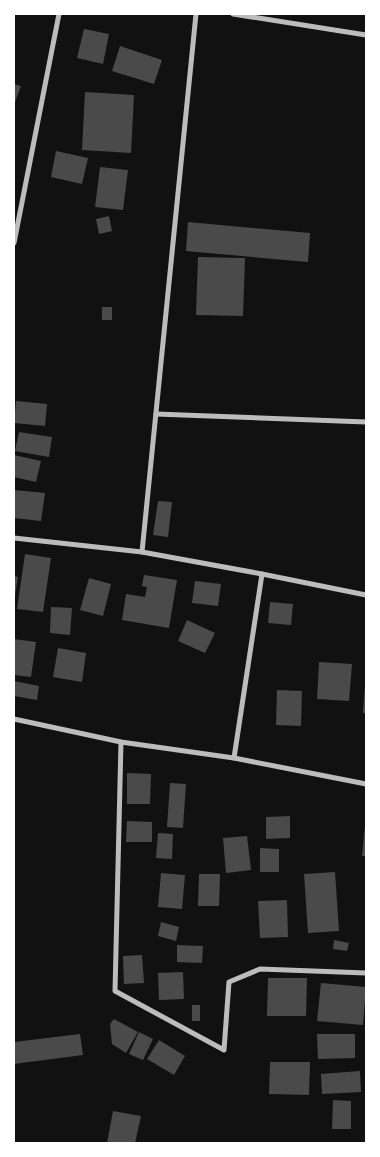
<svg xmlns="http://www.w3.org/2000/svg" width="380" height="1157" viewBox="0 0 380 1157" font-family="'Noto Sans',sans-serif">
<rect width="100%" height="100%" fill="#111"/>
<g fill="#4a4a4a">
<polygon points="84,29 109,34 103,64 77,58"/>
<polygon points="120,46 162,60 154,84 112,71"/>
<polygon points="14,84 21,86 14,105"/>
<polygon points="85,92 134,95 131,153 82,150"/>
<polygon points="56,151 88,158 82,184 51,177"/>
<polygon points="100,167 128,170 123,210 95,207"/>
<polygon points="109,216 112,231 99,234 96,219"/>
<polygon points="188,222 310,233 308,262 186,251"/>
<polygon points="198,257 245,258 243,316 196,315"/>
<rect x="102" y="307" width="10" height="13"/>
<polygon points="16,401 47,404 45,426 14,423"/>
<polygon points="19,432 52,437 49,457 15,451"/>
<polygon points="14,455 41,461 36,482 14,477"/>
<polygon points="14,490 45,493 41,521 14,518"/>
<polygon points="158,501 172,502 168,537 153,535"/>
<polygon points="25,554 51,558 43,612 17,609"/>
<polygon points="144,575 177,580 169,628 122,620 126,594 145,597 147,587 142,586"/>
<polygon points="14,576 18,577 15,595 14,595"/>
<polygon points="89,578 111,584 103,616 80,610"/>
<polygon points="195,581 221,584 218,606 192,603"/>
<polygon points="270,602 293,604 291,625 268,623"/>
<polygon points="51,607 72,608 70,635 50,633"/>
<polygon points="187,620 215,633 205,653 178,641"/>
<polygon points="14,639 36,642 31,677 14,675"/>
<polygon points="58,648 86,653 82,682 53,677"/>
<polygon points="319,662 352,664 349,701 317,699"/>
<polygon points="14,681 39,686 37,700 14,696"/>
<polygon points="365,684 366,684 366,713 363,713"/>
<polygon points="277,690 302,691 301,726 276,725"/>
<polygon points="127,773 151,774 150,804 127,804"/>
<polygon points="170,783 186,784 183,828 167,827"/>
<polygon points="290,816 290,838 266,839 266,817"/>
<polygon points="127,821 152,822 152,842 126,842"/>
<polygon points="365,826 366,826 366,856 362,856"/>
<polygon points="158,833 173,834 172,859 156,858"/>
<polygon points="247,836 251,870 226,873 223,838"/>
<polygon points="260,848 279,849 279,872 260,872"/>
<polygon points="335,872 339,931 308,933 304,874"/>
<polygon points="161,873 185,875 182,909 158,907"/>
<polygon points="199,874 220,874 219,906 198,906"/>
<polygon points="287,900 288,937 260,938 258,901"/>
<polygon points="161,922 179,927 176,941 158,936"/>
<polygon points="334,940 349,943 347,951 333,949"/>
<polygon points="177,945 203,946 202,963 177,962"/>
<polygon points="142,955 144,983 124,984 123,956"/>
<polygon points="183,972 184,999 159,1000 158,973"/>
<polygon points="268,978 307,978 306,1016 267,1016"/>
<polygon points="321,983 366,987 363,1025 317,1021"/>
<rect x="192" y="1005" width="8" height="16"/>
<polygon points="114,1019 138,1032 126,1053 112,1044 110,1024"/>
<polygon points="139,1032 153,1039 143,1060 129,1054"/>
<polygon points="80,1034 83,1055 14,1064 14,1042"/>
<polygon points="317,1034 355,1034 355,1058 318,1059"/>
<polygon points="159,1040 185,1056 174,1075 147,1059"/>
<polygon points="270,1062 310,1062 309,1095 269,1094"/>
<polygon points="360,1071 361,1092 322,1094 321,1074"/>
<polygon points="333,1100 351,1101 351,1129 332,1129"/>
<polygon points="113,1111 141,1116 135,1143 107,1143"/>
</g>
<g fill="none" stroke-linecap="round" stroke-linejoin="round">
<g stroke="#bcbcbc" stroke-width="5">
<polyline points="233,14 366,35"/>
<polyline points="14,243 59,14"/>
<polyline points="156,414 366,422"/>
<polyline points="14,538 142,552 262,574 366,595"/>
<polyline points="142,552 196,14"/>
<polyline points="14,719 121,742 234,758 366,784"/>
<polyline points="121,742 115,991 224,1050 229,982 260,969 366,973"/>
<polyline points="234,758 262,574"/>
</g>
</g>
<rect width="380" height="1157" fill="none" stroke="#ffffff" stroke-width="30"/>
</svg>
